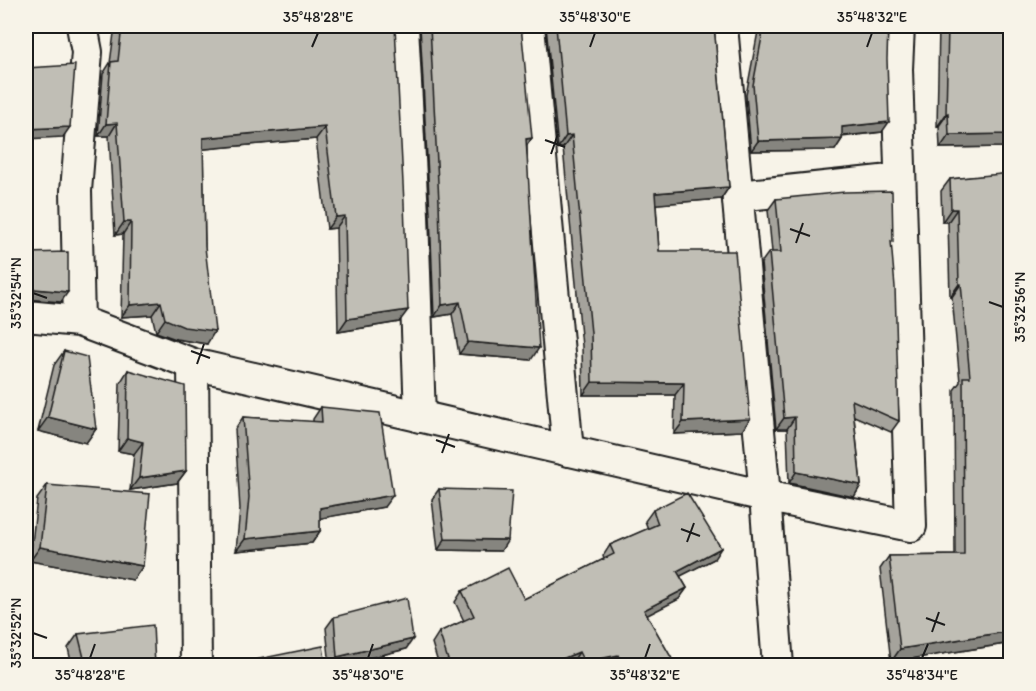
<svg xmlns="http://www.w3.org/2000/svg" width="1036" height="691" viewBox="0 0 1036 691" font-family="Itim,sans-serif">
<rect width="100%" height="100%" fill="#f7f3e8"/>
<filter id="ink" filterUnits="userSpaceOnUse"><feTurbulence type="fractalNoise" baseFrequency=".0167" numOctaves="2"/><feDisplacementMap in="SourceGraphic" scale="12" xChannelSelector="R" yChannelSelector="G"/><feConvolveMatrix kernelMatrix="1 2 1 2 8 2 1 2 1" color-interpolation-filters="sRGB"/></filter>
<g filter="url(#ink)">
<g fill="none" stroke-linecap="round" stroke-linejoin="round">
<defs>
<g id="minor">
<polyline points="403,26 413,215 420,417"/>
<polyline points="529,26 568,451"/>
<polyline points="722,26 765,496 778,666"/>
<polyline points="738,196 900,179"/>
<polyline points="26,316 79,321 193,364 765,496 911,526 897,69 899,26"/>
<polyline points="79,321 76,191 87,52 82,26"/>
<polyline points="193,364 196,666"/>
</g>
</defs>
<use href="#minor" stroke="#1c1c1c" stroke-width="34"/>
<use href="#minor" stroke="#f7f3e8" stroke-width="30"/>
</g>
<g fill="#a5a39c" stroke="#1c1c1c" stroke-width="1.5">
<polygon points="115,26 395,26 399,322 338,332 336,228 327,229 316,139 203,149 207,344 176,339 156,332 152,315 121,317 123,234 115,235 109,136 98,136 103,74 110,63"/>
<polygon points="420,26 521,26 527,146 531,360 459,354 452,314 434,317 430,214"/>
<polygon points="546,26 714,26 729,187 721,199 656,204 659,251 750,419 742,431 674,434 675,395 583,395 582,346 563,148 558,148"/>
<polygon points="759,26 888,26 882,132 842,137 842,139 835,150 751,151 746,95"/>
<polygon points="939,26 1011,26 1011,643 891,662 880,569 889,556 955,555 954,390 960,382 952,297 950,297 948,222 942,222 941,191 950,179 1007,174 1006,147 940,148 939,126 937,127"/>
<polygon points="776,199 891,244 899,421 891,432 854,416 861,485 854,497 789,483 787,429 776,429 761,263 769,252 772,252 768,210"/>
<polygon points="64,351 96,429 86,443 38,431 54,365"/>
<polygon points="128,370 186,471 177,483 130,490 134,454 118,451 120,383"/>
<polygon points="321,407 384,507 320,518 320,531 312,543 236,551 240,509 235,429 243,417 313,422 313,419"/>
<polygon points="47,485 143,566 133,580 30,561 37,499"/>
<polygon points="439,489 501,551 438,550 432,499"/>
<polygon points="653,510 714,559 680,576 687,588 679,599 647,615 676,666 573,666 572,663 565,666 439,666 432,643 439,632 464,621 455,602 462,591 524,599 604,559 603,556 610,545 648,529 645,521"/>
<polygon points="334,617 406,649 336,666 330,666 326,628"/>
<polygon points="78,634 155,666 72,666 68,648"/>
</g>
<g fill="#86857f" stroke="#1c1c1c" stroke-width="1.5">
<polygon points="948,113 939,126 937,127 946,114"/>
<polygon points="889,122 882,132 834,137 842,127"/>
<polygon points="117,123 109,136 98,136 106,124"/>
<polygon points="70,127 63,137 26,139 26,129"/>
<polygon points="325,127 316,139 194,150 203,138"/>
<polygon points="1011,134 1011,140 1006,147 940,148 949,135"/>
<polygon points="572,135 563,148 558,148 566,136"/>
<polygon points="532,138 523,151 526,139"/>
<polygon points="842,139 835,150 751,151 758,141"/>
<polygon points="729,187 721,199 647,205 655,193"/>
<polygon points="951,209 957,209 948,222 942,222"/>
<polygon points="345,216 336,228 327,229 336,217"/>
<polygon points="124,222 131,222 123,234 115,235"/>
<polygon points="959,284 961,284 952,297 950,297"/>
<polygon points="35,289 68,292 61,302 26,299 26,291"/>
<polygon points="161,302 152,315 121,317 130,305"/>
<polygon points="460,302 452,314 434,317 442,305"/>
<polygon points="408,310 399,322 338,332 347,319"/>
<polygon points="165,319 215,331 207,344 176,339 156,332"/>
<polygon points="468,342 539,348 531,360 459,354"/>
<polygon points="592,382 684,383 675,395 583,395"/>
<polygon points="48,417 96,429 86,443 38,431"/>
<polygon points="795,417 787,429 776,429 784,418"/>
<polygon points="750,419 742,431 674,434 683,422"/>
<polygon points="127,438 143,442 134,454 118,451"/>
<polygon points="186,471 177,483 130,490 139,478"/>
<polygon points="796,472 861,485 854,497 789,483"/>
<polygon points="393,495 384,507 311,520 320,508"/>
<polygon points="320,531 312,543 236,551 245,539"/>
<polygon points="445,539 508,540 501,551 438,550"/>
<polygon points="40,547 143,566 133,580 30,561"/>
<polygon points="721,548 714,559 669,582 677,571"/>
<polygon points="687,588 679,599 636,621 644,610"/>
<polygon points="1011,631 1011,643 891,662 900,649"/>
<polygon points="413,639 406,649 336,666 331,666 337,657"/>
<polygon points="579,652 572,663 565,666 545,666"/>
<polygon points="618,655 610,666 581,666 584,662"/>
</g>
<g fill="#c0beb5" stroke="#1c1c1c" stroke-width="1.5">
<polygon points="122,26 395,26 404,203 408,310 347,319 345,216 336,217 325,127 203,138 205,247 215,331 184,327 165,319 161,302 130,305 131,222 124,222 117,123 106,124 111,62 118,61"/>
<polygon points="430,26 521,26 532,138 526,139 539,348 468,342 460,302 442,305 439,202"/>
<polygon points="556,26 714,26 729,187 655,193 659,251 735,251 750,419 683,422 684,383 592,382 591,333 572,135 566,136"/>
<polygon points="764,26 888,26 887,59 889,122 842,127 842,139 758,141 753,85"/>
<polygon points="948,26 1011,26 1011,134 949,135 948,113 946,114"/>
<polygon points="75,65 70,127 26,129 26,68"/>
<polygon points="1011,173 1011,631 900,649 889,556 964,555 963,377 970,377 961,284 959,284 957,209 951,209 950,179"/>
<polygon points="892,191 893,242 891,241 895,287 899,421 852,400 861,485 796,472 795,417 784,418 769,252 781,252 776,199 845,192"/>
<polygon points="68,252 68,292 35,289 26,291 26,253"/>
<polygon points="64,351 87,357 96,429 48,417"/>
<polygon points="128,370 185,386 186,471 139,478 143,442 127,438"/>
<polygon points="321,407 380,413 393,495 320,508 320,531 245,539 249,497 243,417 322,422"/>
<polygon points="47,485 150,494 143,566 40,547"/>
<polygon points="439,489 512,491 508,540 445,539"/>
<polygon points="687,493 721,548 677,571 687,588 644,610 676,666 623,666 618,655 584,662 579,652 545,666 450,666 439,632 474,616 462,591 508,568 524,599 614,554 610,545 658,524 653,510"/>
<polygon points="407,598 413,639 337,657 334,617"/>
<polygon points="153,625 155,666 86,666 78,634"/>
<polygon points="323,646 326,666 250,666 249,661"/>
</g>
</g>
<path fill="none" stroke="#1c1c1c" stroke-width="2" d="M312,47L318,33M590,47L595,33M867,47L872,33M545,140L565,147M551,154L558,134M790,229L810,236M796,243L803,223M33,293L47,298M989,302L1003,307M191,351L210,358M197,364L204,344M436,440L455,447M442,453L449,434M681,529L700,536M687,542L694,523M926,618L945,625M932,632L939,612M33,633L47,638M90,658L95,644M368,658L373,644M645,658L650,644M922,658L928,644"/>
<rect width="1036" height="691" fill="none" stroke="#f7f3e8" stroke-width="66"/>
<rect x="33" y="33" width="970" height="625" fill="none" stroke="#1c1c1c" stroke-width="2"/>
<g font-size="15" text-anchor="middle" fill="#1c1c1c">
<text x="318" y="22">35°48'28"E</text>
<text x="595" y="22">35°48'30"E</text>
<text x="872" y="22">35°48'32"E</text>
<text transform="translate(16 293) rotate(-90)" y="5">35°32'54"N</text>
<text transform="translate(1020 307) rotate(-90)" y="5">35°32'56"N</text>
<text transform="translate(16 633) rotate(-90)" y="5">35°32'52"N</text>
<text x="90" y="680">35°48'28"E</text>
<text x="368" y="680">35°48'30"E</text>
<text x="645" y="680">35°48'32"E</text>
<text x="922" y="680">35°48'34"E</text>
</g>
</svg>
